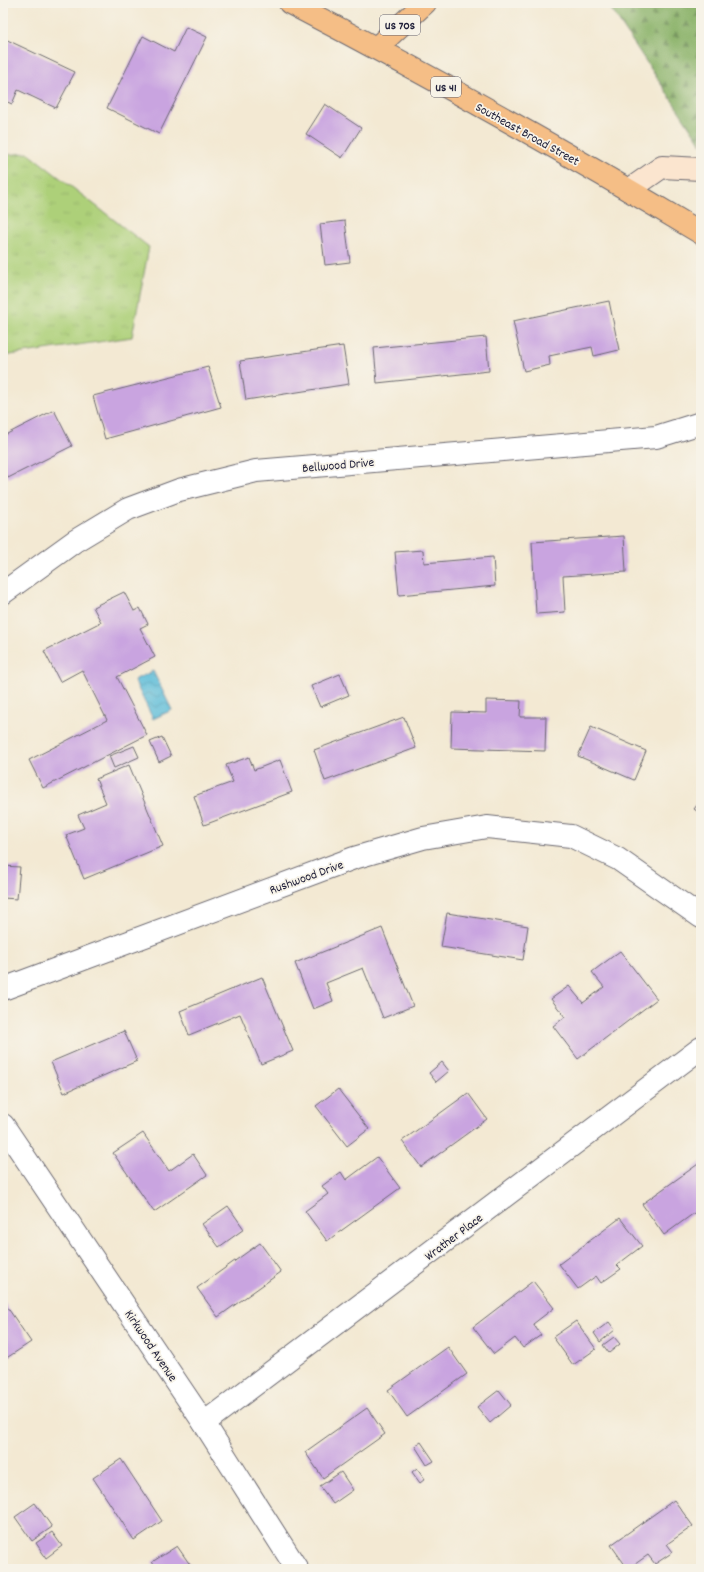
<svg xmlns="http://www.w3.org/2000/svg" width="704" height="1572" viewBox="0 0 704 1572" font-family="Dekko,sans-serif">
<defs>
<pattern id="forest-firs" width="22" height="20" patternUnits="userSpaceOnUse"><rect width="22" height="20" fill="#8ab269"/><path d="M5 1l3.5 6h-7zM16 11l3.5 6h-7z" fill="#709058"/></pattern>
<pattern id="park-tufts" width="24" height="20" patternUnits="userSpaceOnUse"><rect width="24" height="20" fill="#add079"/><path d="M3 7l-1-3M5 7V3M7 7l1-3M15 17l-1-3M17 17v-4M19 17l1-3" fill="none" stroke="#95b26a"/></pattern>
<pattern id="water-waves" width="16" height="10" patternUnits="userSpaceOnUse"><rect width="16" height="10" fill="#5abcd9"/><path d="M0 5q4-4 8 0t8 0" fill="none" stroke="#4a98b1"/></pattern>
</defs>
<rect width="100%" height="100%" fill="#f7f3e8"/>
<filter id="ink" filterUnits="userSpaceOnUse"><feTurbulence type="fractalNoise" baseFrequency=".025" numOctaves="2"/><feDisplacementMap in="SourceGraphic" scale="8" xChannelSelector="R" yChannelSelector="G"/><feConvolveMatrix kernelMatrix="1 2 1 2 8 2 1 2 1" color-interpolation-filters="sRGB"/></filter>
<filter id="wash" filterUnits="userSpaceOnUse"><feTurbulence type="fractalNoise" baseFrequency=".012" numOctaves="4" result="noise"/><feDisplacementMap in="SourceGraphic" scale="16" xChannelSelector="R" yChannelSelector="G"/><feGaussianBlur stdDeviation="0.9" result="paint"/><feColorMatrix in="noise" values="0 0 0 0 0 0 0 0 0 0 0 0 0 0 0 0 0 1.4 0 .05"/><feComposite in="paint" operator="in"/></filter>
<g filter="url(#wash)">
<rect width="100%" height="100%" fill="#f3e9d3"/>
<polygon fill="url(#forest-firs)" stroke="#566a52" points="607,3 701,3 701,144"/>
<polygon fill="url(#park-tufts)" stroke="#68795a" points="28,153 149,247 132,337 3,356 3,155"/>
<polygon fill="url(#water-waves)" stroke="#3e6f8a" points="153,671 172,710 153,719 134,680"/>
<g id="blocks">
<g fill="#c9a4e0">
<polygon points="3,3 6,3 4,30 3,30"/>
<polygon points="186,27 207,37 159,134 107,108 143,36 174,52"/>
<polygon points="3,38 75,72 56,108 18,90 12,104 3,100"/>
<polygon points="325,104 361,128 342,158 306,134"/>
<polygon points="345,221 350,262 325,265 320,224"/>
<polygon points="609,301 619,350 594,356 592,347 549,356 550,365 524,371 513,321"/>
<polygon points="486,337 489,371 377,383 374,348"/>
<polygon points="343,346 349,384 246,400 240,361"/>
<polygon points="208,367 221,407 105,439 93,396"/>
<polygon points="54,410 72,446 8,478 3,469 3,436"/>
<polygon points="624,536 626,572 563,576 565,612 536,614 532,542"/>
<polygon points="423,550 424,563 493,557 495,586 399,595 395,552"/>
<polygon points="124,592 134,611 140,608 148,624 140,628 155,657 117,677 147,735 43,788 29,760 107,720 82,670 60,682 44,651 101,622 93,607"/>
<polygon points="340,674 349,695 320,707 311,686"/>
<polygon points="486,700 521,701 520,717 546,717 545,751 451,748 452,712 486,713"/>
<polygon points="404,717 416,748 325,781 314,750"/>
<polygon points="591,727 646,751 634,780 578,756"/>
<polygon points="162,737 171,756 159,762 150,742"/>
<polygon points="134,746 139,757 114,768 109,756"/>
<polygon points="249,757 254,770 280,760 292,792 204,825 194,796 233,782 226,765"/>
<polygon points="129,765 163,846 84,879 66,835 84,828 78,815 106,803 96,779"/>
<polygon points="701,800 701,814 694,809"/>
<polygon points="3,866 20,867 17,899 3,898"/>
<polygon points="447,913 528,926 523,960 441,947"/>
<polygon points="382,928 413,1006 383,1018 363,968 326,983 333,1001 313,1009 295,963"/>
<polygon points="620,951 657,999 578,1059 553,1026 565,1017 551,999 569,986 583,1003 604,987 592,972"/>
<polygon points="262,977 293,1051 261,1064 240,1014 189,1035 180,1011"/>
<polygon points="124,1031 137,1061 64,1093 51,1062"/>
<polygon points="442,1062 449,1071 436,1082 429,1073"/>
<polygon points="338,1089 369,1129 347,1146 316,1106"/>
<polygon points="468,1093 487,1119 421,1167 402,1141"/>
<polygon points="143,1133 169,1171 193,1154 207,1175 154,1212 113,1153"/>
<polygon points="377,1157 400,1188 327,1241 305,1211 328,1194 322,1186 341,1172 346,1180"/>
<polygon points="701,1162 701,1208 664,1235 642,1204"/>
<polygon points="228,1206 244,1229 219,1247 202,1224"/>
<polygon points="620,1218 642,1246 617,1265 621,1269 601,1283 596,1276 578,1289 559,1264"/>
<polygon points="260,1243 281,1272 218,1317 197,1288"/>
<polygon points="533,1281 554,1308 533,1324 541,1335 523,1348 515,1338 494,1354 473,1327"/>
<polygon points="3,1301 31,1342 5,1359 3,1356"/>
<polygon points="576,1321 596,1349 573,1365 553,1337"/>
<polygon points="609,1322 615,1330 600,1342 594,1333"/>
<polygon points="614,1337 620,1344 609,1353 603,1345"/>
<polygon points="448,1347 467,1374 407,1417 388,1390"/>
<polygon points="499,1390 511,1405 490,1423 477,1407"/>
<polygon points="367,1408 385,1434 323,1478 305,1452"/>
<polygon points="421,1442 434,1461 427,1465 415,1446"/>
<polygon points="121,1459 162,1521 134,1540 93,1478"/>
<polygon points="417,1468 425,1479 420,1483 412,1472"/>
<polygon points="341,1472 353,1490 333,1504 320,1486"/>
<polygon points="674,1500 693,1526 667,1544 673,1552 655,1564 648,1555 628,1569 611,1545"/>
<polygon points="35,1503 52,1527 32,1541 15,1517"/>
<polygon points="52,1532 62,1546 46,1558 36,1543"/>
<polygon points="177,1546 193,1569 157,1569 152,1562"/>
</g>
</g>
</g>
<g filter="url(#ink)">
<use href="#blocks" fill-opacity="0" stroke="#6b6870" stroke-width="1"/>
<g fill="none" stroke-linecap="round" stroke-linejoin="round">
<defs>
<g id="minor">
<polyline points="3,593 75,541 128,509 179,490 256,471 656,437 701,423"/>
<polyline points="3,989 354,858 423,838 487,827 571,836 618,859 701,917"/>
<polyline points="3,1125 204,1423 297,1569"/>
<polyline points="204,1423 701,1048"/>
</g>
<polyline id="secondary" points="629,190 662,167 701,169"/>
<g id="primary">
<path d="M290,3C429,75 566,152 701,233"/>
<polyline points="376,48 425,3"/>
</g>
</defs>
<use href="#minor" stroke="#6b6870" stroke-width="24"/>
<use href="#secondary" stroke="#6b6870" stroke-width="24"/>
<use href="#primary" stroke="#6b6870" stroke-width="24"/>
<use href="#minor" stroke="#fff" stroke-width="22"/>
<use href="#secondary" stroke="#fbe5cf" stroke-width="22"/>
<use href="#primary" stroke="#f5be86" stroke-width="22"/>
</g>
</g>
<g text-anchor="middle" stroke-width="3.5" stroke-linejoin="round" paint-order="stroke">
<g fill="#f7f3e8" stroke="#62616f" stroke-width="1">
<rect x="380" y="15" width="40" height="20" rx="3"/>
<rect x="431" y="77" width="30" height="20" rx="3"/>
</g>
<g font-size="12" font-weight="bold" fill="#22223b">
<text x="400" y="29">US 70S</text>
<text x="446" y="91">US 41</text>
</g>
<g font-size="13" fill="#22223b" stroke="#f7f3e8">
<text transform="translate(528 133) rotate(29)" y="5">Southeast Broad Street</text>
<text transform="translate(338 464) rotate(-5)" y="5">Bellwood Drive</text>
<text transform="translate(306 876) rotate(-20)" y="5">Rushwood Drive</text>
<text transform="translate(453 1236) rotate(-37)" y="5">Wrather Place</text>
<text transform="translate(152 1345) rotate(56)" y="5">Kirkwood Avenue</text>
</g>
</g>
<rect width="704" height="1572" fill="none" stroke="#f7f3e8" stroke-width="16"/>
</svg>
